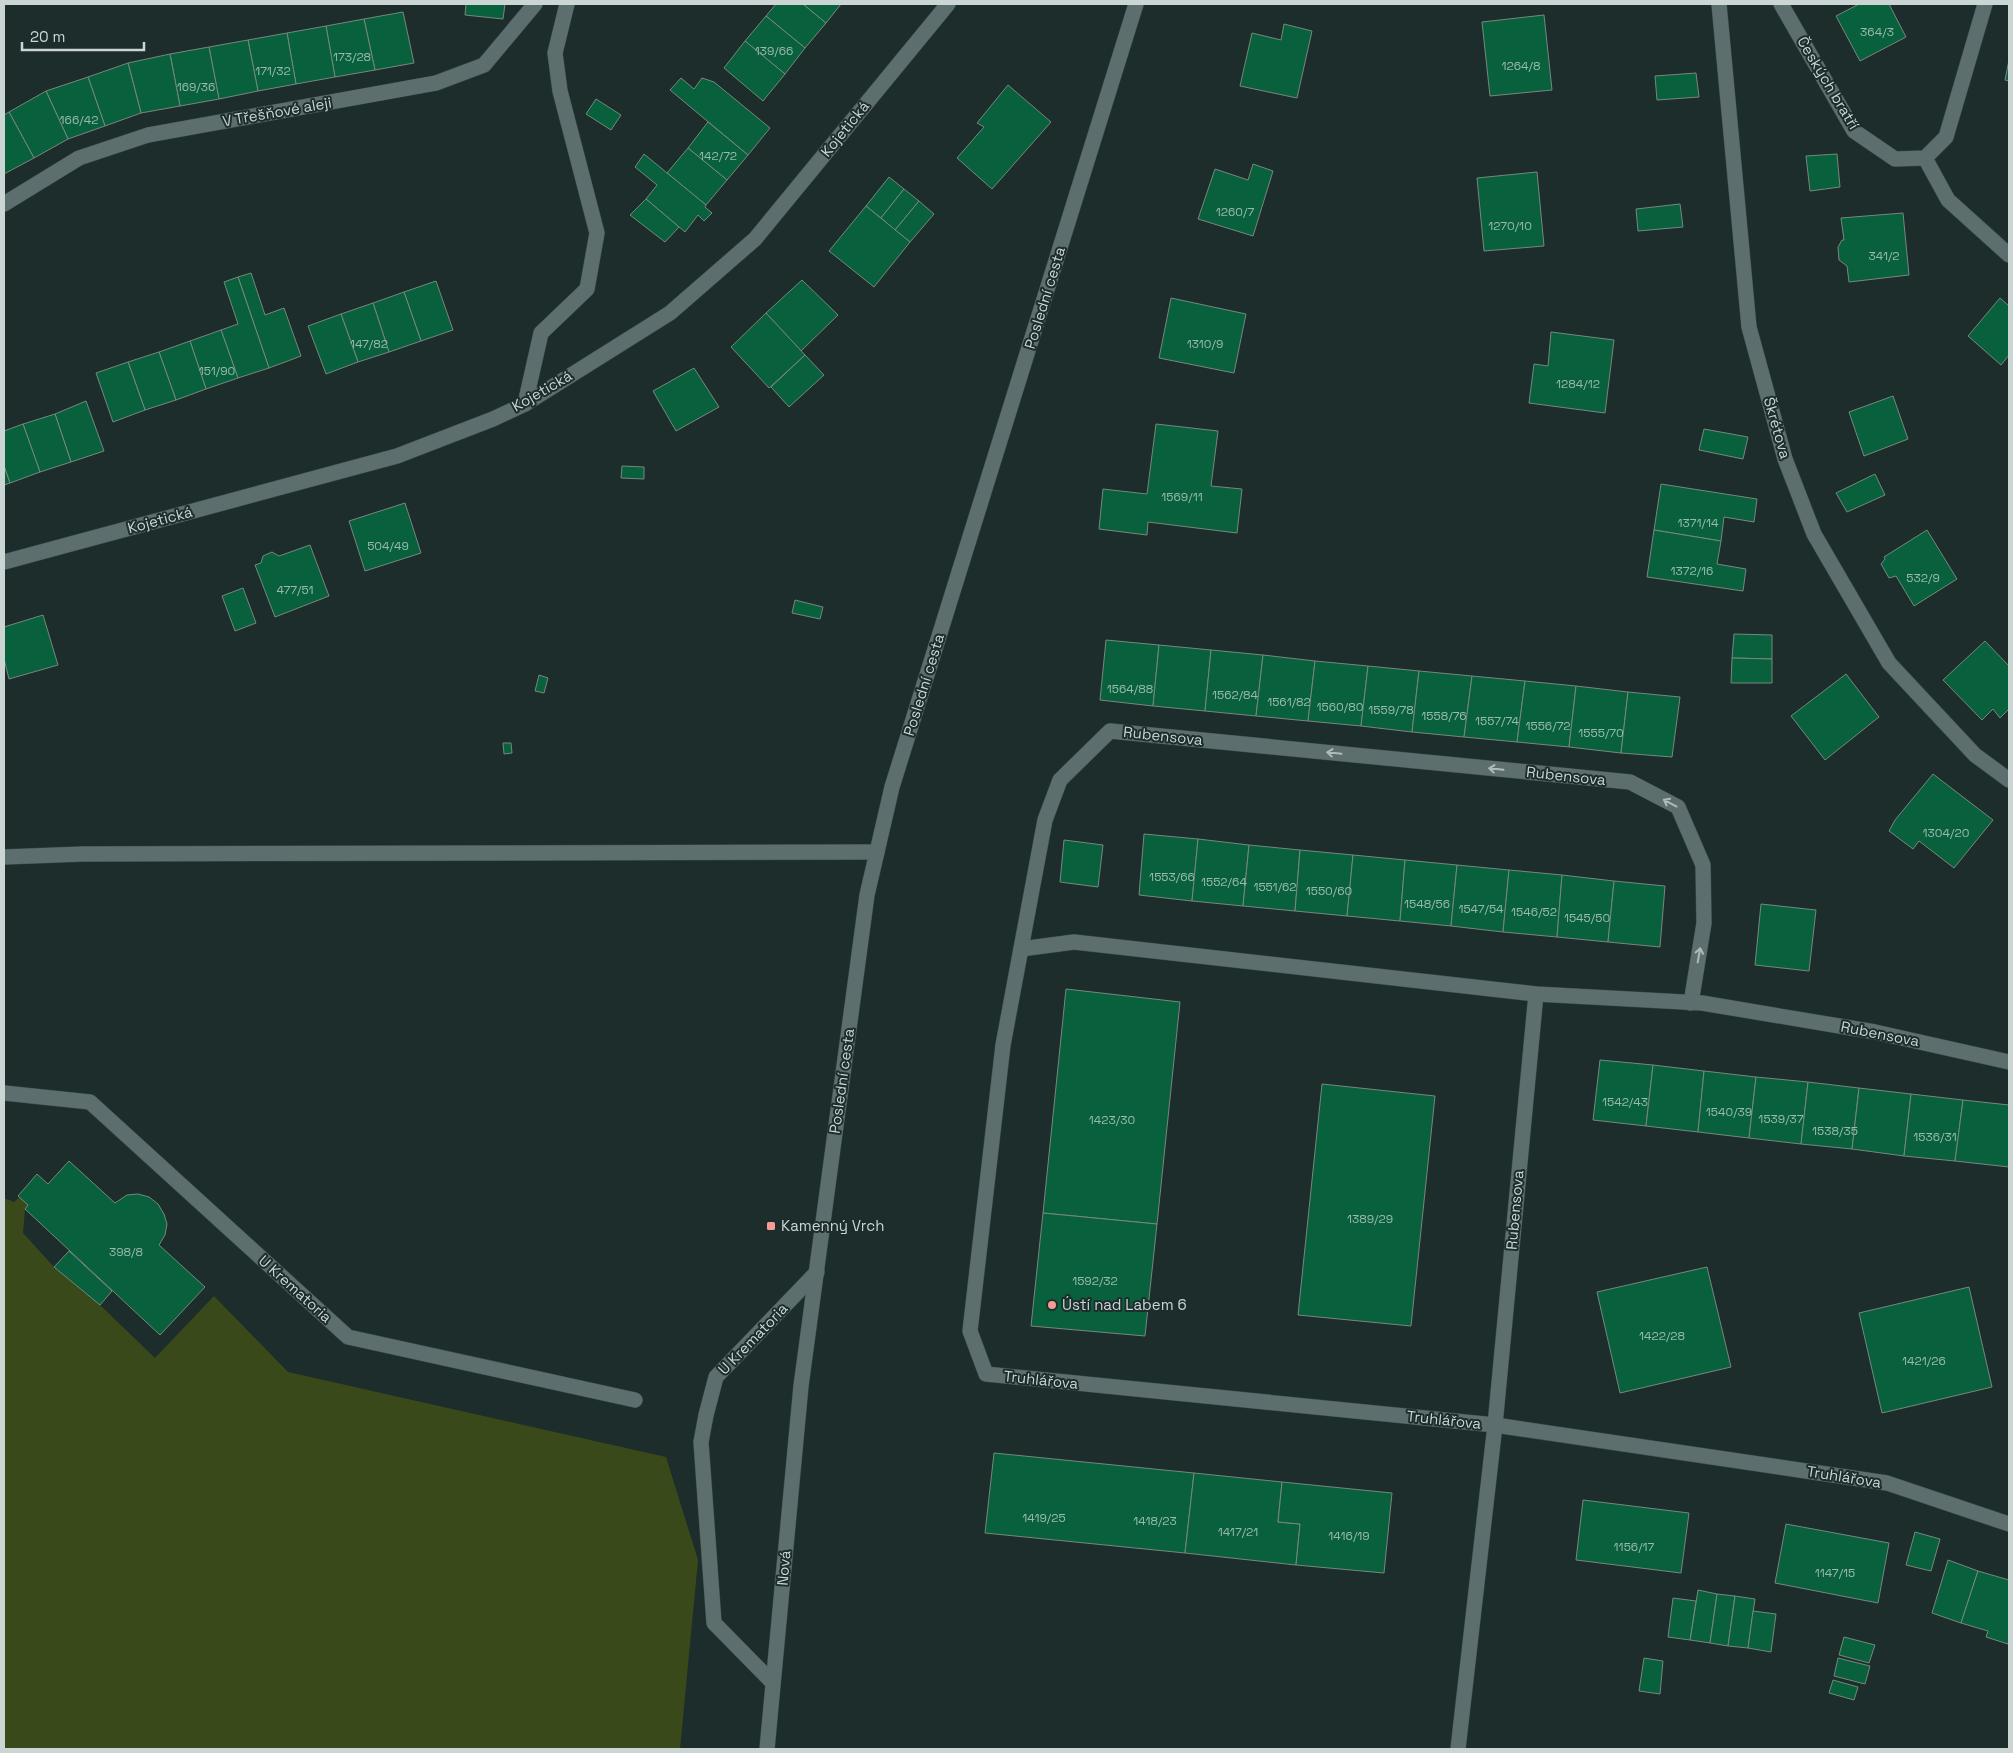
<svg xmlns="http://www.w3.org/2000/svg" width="2013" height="1753" viewBox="0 0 2013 1753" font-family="'Space Grotesk',sans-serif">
<rect width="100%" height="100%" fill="#1d2d2c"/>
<polygon fill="#3a4919" points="33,1185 40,1190 25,1209 23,1233 54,1267 100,1305 155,1358 214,1296 288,1372 666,1457 698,1560 680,1749 4,1749 4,1198 14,1202"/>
<g fill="#08613c" stroke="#78877e">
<polygon points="466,4 505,4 503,19 465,15"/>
<polygon points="776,4 803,4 826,23 805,48 766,16"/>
<polygon points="803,4 841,4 826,23"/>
<polygon points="1859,4 1889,4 1906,37 1860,61 1836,16"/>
<polygon points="403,12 414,63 375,70 364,19"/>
<polygon points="1544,15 1552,90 1490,96 1482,22"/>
<polygon points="766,16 805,48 785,74 745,41"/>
<polygon points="364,19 375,70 335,77 326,26"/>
<polygon points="1284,24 1312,31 1297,98 1240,86 1252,33 1281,40"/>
<polygon points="326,26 335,77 296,84 287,33"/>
<polygon points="287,33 296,84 258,91 248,40"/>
<polygon points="248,40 258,91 219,99 209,47"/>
<polygon points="745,41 785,74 763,101 724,68"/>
<polygon points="209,47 219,99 180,106 170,54"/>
<polygon points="170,54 180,106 141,113 128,63"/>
<polygon points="2009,60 2009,81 2005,80"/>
<polygon points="128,63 141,113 105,126 88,77"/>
<polygon points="1696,73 1699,97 1657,100 1655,76"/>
<polygon points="88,77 105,126 68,139 46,91"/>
<polygon points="681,78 694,89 702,78 714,82 770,128 748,155 670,90"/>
<polygon points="1008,85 1051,122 992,189 957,158 984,127 977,123"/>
<polygon points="46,91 68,139 34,158 9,112"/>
<polygon points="596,99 621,115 611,130 586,114"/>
<polygon points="9,112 34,158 4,174 4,115"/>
<polygon points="708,122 748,155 727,180 688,148"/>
<polygon points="688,148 727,180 706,205 667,173"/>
<polygon points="644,154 706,205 705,207 712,213 704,221 698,215 685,232 646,199 657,185 635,167"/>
<polygon points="1837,154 1840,187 1810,191 1806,156"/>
<polygon points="1253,164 1273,171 1253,236 1198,219 1215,169 1248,180"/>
<polygon points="1537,172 1544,246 1484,251 1477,178"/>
<polygon points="889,177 904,189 881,218 866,206"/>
<polygon points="904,189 919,201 895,230 881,218"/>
<polygon points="646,199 679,227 665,242 630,215"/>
<polygon points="919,201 934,214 910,242 895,230"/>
<polygon points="1680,204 1683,227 1638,231 1636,209"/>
<polygon points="866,206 910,242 874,287 829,251"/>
<polygon points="1903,213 1909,275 1849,282 1847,266 1839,260 1838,247 1842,240 1844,240 1841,218"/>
<polygon points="251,273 265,315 284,308 301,356 269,368 238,277"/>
<polygon points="238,277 269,368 238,378 221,330 238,324 224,282"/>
<polygon points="802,280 838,315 801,351 766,313"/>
<polygon points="436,281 453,330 421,341 404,292"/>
<polygon points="404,292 421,341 389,352 373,303"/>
<polygon points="1171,298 1246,314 1234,373 1159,358"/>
<polygon points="2000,298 2009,306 2009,355 2001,365 1968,336"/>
<polygon points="373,303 389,352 358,362 341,314"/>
<polygon points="766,313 805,355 769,388 731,347"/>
<polygon points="341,314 358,362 326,374 308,326"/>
<polygon points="221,330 238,378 206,389 190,341"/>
<polygon points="1551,332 1614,340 1605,413 1529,403 1534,364 1548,366"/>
<polygon points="190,341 206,389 176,400 159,352"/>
<polygon points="159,352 176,400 145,410 128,362"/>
<polygon points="805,355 824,375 789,407 771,387"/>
<polygon points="128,362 145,410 113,422 96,373"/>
<polygon points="694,368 719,407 676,431 653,391"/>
<polygon points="1893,396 1908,439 1864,456 1849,412"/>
<polygon points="86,401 104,451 71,462 55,414"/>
<polygon points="55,414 71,462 40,472 23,424"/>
<polygon points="23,424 40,472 10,483 4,466 4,431"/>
<polygon points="1156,424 1218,431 1211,486 1242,489 1237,533 1148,522 1147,535 1099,529 1103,489 1147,494"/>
<polygon points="1704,429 1748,437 1743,459 1699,450"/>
<polygon points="4,466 10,483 4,485"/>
<polygon points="622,466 644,467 644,479 621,478"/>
<polygon points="1875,474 1885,495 1847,512 1836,493"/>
<polygon points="1661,484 1757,499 1754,522 1724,517 1721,541 1654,530"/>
<polygon points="405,503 421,553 365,571 349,521"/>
<polygon points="1654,530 1721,541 1717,564 1746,569 1743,591 1647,577"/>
<polygon points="1927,530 1957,579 1914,606 1896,576 1889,578 1881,564 1885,559 1884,557"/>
<polygon points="310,545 329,596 275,617 255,565 261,563 263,556 272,552 279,556"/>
<polygon points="243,588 256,623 235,631 222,596"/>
<polygon points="795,600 823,607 820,619 792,613"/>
<polygon points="43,615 58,665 9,679 4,659 4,627"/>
<polygon points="1734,634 1772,635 1772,659 1732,658"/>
<polygon points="1106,640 1159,645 1153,706 1100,700"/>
<polygon points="1985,641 2009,666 2009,709 2000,718 1993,709 1982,720 1943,680"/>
<polygon points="1159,645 1211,650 1205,711 1153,706"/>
<polygon points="1211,650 1263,655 1256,716 1205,711"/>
<polygon points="1263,655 1315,661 1308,721 1256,716"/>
<polygon points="1732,658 1772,659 1772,683 1731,683"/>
<polygon points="1315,661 1368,666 1361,726 1308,721"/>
<polygon points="1368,666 1419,671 1412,732 1361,726"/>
<polygon points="1419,671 1472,676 1464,737 1412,732"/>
<polygon points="1846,674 1879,717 1825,760 1791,716"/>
<polygon points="539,675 548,678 544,693 535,691"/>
<polygon points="1472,676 1525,681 1517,742 1464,737"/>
<polygon points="1525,681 1576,686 1569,747 1517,742"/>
<polygon points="1576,686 1628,692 1621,753 1569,747"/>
<polygon points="1628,692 1680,697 1672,757 1621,753"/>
<polygon points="503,743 511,743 512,753 504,754"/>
<polygon points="1933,774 1993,820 1954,868 1919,841 1913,849 1889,831 1895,820"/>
<polygon points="1144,834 1198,839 1192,901 1139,895"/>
<polygon points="1198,839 1249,845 1243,906 1192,901"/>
<polygon points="1064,840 1103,845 1098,887 1060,882"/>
<polygon points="1249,845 1300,850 1295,911 1243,906"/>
<polygon points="1300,850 1353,855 1347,916 1295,911"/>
<polygon points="1353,855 1405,860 1400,921 1347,916"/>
<polygon points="1405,860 1457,865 1451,926 1400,921"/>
<polygon points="1457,865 1509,870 1503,932 1451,926"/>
<polygon points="1509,870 1562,875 1557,937 1503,932"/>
<polygon points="1562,875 1614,881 1608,942 1557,937"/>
<polygon points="1614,881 1665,886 1660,947 1608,942"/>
<polygon points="1761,904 1816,910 1809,971 1755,965"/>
<polygon points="1066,989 1180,1002 1157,1224 1043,1213"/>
<polygon points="1600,1060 1653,1065 1646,1126 1593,1120"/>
<polygon points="1653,1065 1704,1071 1698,1132 1646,1126"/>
<polygon points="1704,1071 1756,1077 1749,1138 1698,1132"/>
<polygon points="1756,1077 1808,1082 1801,1144 1749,1138"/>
<polygon points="1808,1082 1859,1088 1852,1149 1801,1144"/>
<polygon points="1322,1084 1435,1096 1411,1326 1298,1315"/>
<polygon points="1859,1088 1911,1094 1904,1156 1852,1149"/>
<polygon points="1911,1094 1963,1100 1955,1161 1904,1156"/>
<polygon points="1963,1100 2009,1105 2009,1167 1955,1161"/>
<polygon points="69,1161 115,1203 127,1195 138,1194 149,1197 158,1204 164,1214 167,1224 165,1235 159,1245 205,1287 160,1335 25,1209 28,1205 18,1196 37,1174 48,1184"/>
<polygon points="1043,1213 1157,1224 1145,1336 1031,1326"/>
<polygon points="69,1251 112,1291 100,1305 54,1267"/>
<polygon points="1707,1267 1731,1367 1620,1393 1597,1292"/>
<polygon points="1969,1287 1992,1387 1882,1413 1859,1313"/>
<polygon points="994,1453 1194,1473 1185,1553 985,1533"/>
<polygon points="1194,1473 1282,1482 1278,1522 1300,1524 1296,1565 1185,1553"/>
<polygon points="1282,1482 1392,1493 1384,1573 1296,1565 1300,1524 1278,1522"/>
<polygon points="1583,1500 1689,1513 1681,1573 1576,1560"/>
<polygon points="1786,1524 1889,1543 1878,1603 1775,1583"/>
<polygon points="1915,1532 1940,1539 1931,1571 1906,1565"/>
<polygon points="1948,1560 1978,1571 1961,1623 1932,1613"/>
<polygon points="1978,1571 2009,1580 2009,1640 2008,1644 1986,1637 1988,1631 1961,1623"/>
<polygon points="1698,1590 1717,1594 1710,1643 1690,1640"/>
<polygon points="1717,1594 1735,1596 1728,1646 1710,1643"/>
<polygon points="1735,1596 1755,1599 1748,1648 1728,1646"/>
<polygon points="1673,1598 1696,1601 1690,1640 1668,1637"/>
<polygon points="1753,1611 1776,1614 1771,1652 1748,1648"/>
<polygon points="1844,1637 1875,1645 1869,1663 1839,1655"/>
<polygon points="1644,1658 1663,1661 1660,1694 1639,1691"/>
<polygon points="1838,1658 1870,1666 1865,1684 1834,1676"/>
<polygon points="1833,1680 1858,1687 1854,1700 1829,1693"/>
</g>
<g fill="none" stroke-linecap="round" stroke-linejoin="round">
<defs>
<g id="lane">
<polyline points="525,404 541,333 587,289 597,233 560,91 555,53 567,4"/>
<polyline points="773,1683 714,1623 701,1442 706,1415 716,1377 817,1272"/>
</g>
<g id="street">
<polyline points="1719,4 1749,327 1785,459 1814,534 1889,663 1975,755 2009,780"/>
<polyline points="1781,4 1854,131 1895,159 1925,158 1946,137 1985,4"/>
<polyline points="1925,158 1948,200 2009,255"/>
<polyline points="4,204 79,158 148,135 436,83 484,65 535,4"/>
<polyline points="1021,949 1074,942 1536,994 1702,1003 1875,1032 2009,1062"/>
<polyline points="1691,1003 1704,923 1703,865 1678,807 1630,782 1110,731 1060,780 1045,820 1003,1045 970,1331 986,1374 1495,1425 1887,1483 2009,1524"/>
<polyline points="4,1093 90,1102 348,1337 635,1400"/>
<polyline points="1458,1749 1495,1425 1536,994"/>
</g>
<g id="secondary">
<polyline points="4,562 397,456 493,419 525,404 670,313 755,239 948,4"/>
<polyline points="4,857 83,854 877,852"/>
<polyline points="767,1749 801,1386 867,895 892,787 1136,4"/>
</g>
</defs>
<use href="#lane" stroke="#3d4b4a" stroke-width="16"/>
<use href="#street" stroke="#3d4b4a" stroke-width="16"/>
<use href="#secondary" stroke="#3d4b4a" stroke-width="16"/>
<use href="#lane" stroke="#5c6e6d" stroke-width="15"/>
<use href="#street" stroke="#5c6e6d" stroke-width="15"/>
<use href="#secondary" stroke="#5c6e6d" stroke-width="15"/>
</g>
<defs><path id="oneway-shaft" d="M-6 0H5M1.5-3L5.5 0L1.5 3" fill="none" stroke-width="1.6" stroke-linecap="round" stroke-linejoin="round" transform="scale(1.25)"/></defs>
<g stroke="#aebbba">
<use href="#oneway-shaft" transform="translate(1334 753) rotate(-174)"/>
<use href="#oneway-shaft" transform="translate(1496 769) rotate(-174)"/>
<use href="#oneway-shaft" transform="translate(1670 803) rotate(-152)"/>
<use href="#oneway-shaft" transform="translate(1699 955) rotate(-80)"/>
</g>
<g fill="#f59c94" stroke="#1d2d2c" stroke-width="2">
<rect x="766" y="1221" width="10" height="10" rx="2.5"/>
<circle cx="1052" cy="1305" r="5"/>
</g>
<g text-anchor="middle" stroke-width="4" stroke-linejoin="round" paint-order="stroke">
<g font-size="12" fill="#9ab8ae">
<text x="1877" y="36">364/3</text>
<text x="774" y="55">139/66</text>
<text x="352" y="61">173/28</text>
<text x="1521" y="70">1264/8</text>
<text x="273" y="75">171/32</text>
<text x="196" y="91">169/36</text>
<text x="79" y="124">166/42</text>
<text x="718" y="160">142/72</text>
<text x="1235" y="216">1260/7</text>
<text x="1510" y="230">1270/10</text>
<text x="1884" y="260">341/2</text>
<text x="369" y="348">147/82</text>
<text x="1205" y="348">1310/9</text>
<text x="217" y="375">151/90</text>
<text x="1578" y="388">1284/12</text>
<text x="1182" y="501">1569/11</text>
<text x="1698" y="527">1371/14</text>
<text x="388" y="550">504/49</text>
<text x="1692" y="575">1372/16</text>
<text x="1923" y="582">532/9</text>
<text x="295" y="594">477/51</text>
<text x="1130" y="693">1564/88</text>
<text x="1235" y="699">1562/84</text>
<text x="1289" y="706">1561/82</text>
<text x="1340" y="711">1560/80</text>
<text x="1391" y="714">1559/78</text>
<text x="1444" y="720">1558/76</text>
<text x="1497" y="725">1557/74</text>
<text x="1548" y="730">1556/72</text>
<text x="1601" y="737">1555/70</text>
<text x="1946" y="837">1304/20</text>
<text x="1172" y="881">1553/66</text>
<text x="1224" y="886">1552/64</text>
<text x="1275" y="891">1551/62</text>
<text x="1329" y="895">1550/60</text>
<text x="1427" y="908">1548/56</text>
<text x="1481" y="913">1547/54</text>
<text x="1534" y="916">1546/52</text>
<text x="1587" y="922">1545/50</text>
<text x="1625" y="1106">1542/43</text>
<text x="1729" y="1116">1540/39</text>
<text x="1781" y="1123">1539/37</text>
<text x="1112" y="1124">1423/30</text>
<text x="1835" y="1135">1538/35</text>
<text x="1935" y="1141">1536/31</text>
<text x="1370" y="1223">1389/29</text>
<text x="126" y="1256">398/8</text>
<text x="1095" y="1285">1592/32</text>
<text x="1662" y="1340">1422/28</text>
<text x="1924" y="1365">1421/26</text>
<text x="1044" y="1522">1419/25</text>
<text x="1155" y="1525">1418/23</text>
<text x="1238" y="1536">1417/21</text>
<text x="1349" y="1540">1416/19</text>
<text x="1634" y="1551">1156/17</text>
<text x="1835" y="1577">1147/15</text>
</g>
<g font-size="15" fill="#cad5d4" stroke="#1d2d2c">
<text transform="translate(1828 83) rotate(59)" y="5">Českých bratří</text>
<text transform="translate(277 112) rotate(-10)" y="5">V Třešňové aleji</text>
<text transform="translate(845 129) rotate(-51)" y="5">Kojetická</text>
<text transform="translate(1045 298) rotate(-73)" y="5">Poslední cesta</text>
<text transform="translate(542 391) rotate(-30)" y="5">Kojetická</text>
<text transform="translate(1777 428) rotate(74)" y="5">Škrétova</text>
<text transform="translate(160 520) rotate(-15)" y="5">Kojetická</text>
<text transform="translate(924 685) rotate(-73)" y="5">Poslední cesta</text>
<text transform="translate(1163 736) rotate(6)" y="5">Rubensova</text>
<text transform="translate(1566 776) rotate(6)" y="5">Rubensova</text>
<text transform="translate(1880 1034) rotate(11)" y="5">Rubensova</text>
<text transform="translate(842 1081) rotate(-82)" y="5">Poslední cesta</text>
<text transform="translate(1515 1210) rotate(-85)" y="5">Rubensova</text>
<text transform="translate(295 1289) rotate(42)" y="5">U Krematoria</text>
<text transform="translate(753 1339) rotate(-46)" y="5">U Krematoria</text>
<text transform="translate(1041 1380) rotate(6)" y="5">Truhlářova</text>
<text transform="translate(1444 1420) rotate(6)" y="5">Truhlářova</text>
<text transform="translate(1844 1477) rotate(9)" y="5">Truhlářova</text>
<text transform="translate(784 1568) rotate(-85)" y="5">Nová</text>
</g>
<g font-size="15" fill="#cad5d4" stroke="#1d2d2c" text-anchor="start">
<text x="781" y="1231">Kamenný Vrch</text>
<text x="1062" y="1310">Ústí nad Labem 6</text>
</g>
</g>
<rect width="2013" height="1753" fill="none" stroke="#cad5d4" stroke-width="10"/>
<path d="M22 42v8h122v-8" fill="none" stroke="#cad5d4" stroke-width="2.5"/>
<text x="30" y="42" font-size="15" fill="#cad5d4" stroke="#1d2d2c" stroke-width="4" paint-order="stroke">20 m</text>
</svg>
